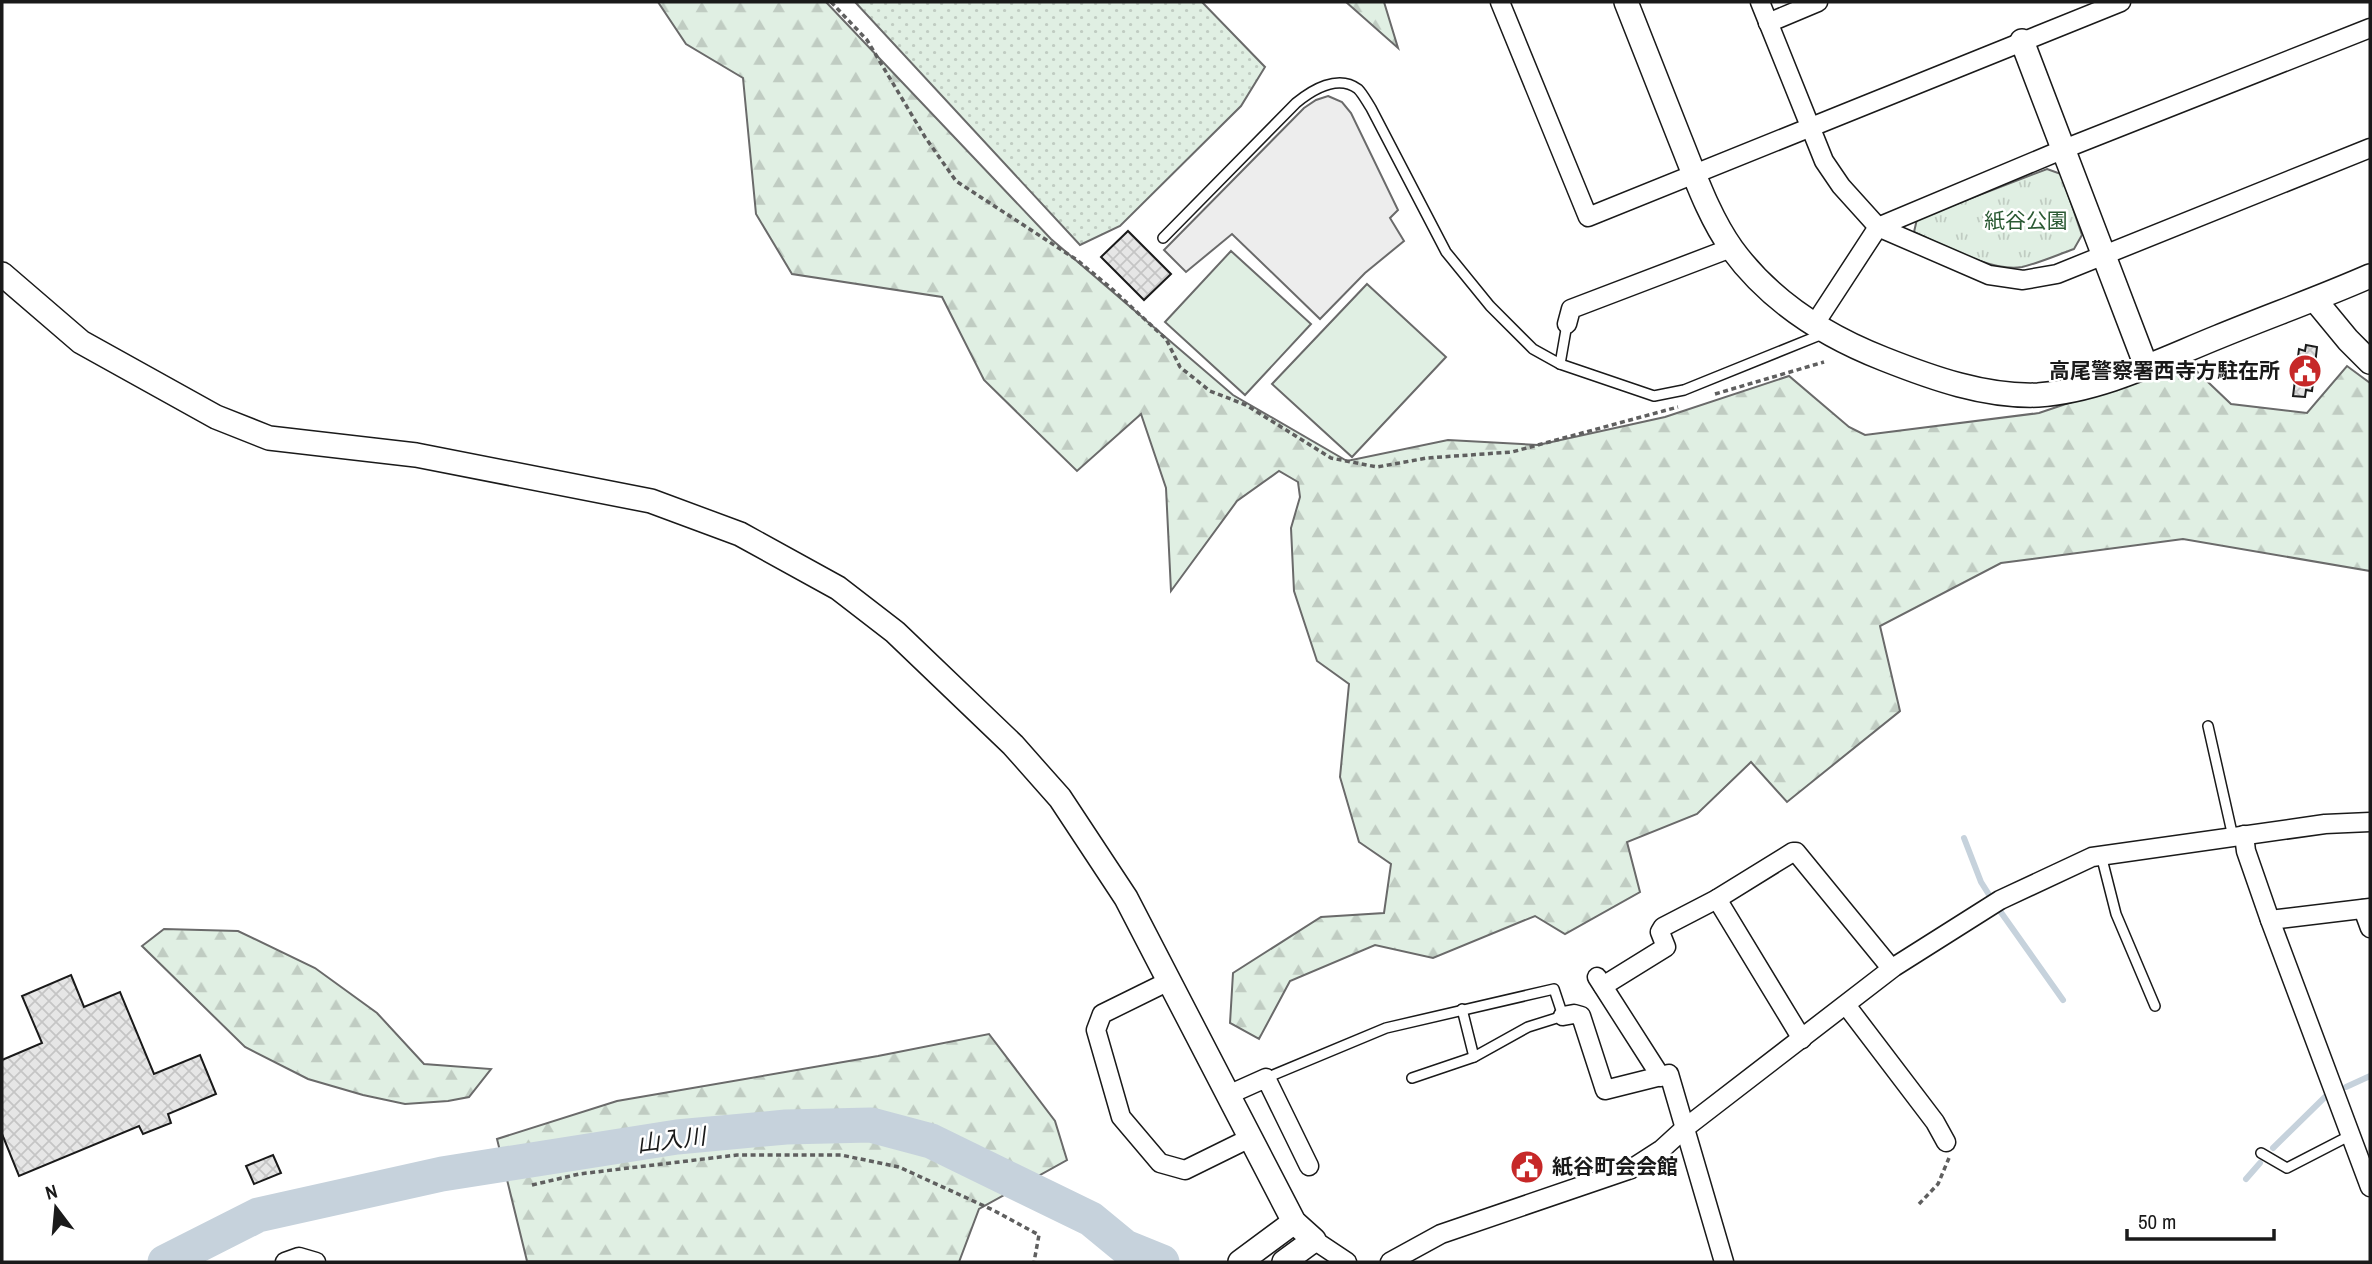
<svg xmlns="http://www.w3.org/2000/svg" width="2372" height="1264" viewBox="0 0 2372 1264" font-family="'Archivo Narrow','Noto Sans JP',sans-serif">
<defs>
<pattern id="grass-dots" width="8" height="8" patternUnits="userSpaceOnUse" patternTransform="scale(1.75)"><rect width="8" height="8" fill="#e0efe3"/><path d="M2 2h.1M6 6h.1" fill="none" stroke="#c0ccc2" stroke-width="1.8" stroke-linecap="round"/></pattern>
<pattern id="forest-firs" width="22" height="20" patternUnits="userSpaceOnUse" patternTransform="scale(1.75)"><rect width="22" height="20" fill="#e0efe3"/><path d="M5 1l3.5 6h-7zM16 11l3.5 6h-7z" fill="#c0ccc2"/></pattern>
<pattern id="park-tufts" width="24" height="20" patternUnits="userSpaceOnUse" patternTransform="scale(1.75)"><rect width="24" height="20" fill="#e0efe3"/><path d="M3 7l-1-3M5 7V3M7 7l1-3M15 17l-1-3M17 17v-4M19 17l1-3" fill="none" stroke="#c0ccc2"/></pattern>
<pattern id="building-cross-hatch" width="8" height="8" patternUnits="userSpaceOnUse" patternTransform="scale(1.75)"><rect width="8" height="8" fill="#e6e6e6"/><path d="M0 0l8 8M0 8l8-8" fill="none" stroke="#c5c5c5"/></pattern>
</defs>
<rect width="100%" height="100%" fill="#fff"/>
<polygon fill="url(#grass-dots)" stroke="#6a6a6a" stroke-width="2" points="855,2 1202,2 1265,67 1241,106 1120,226 1080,245"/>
<g fill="url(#forest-firs)" stroke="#6a6a6a" stroke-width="2">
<polygon points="658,2 826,2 1051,239 1233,395 1347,461 1448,440 1538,445 1665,417 1789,376 1849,427 1865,435 2039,413 2188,363 2231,404 2307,413 2347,366 2370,383 2370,571 2183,539 2001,563 1880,626 1900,711 1787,802 1751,762 1697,814 1627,842 1640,892 1565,934 1535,916 1433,958 1375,945 1290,981 1259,1039 1230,1023 1233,973 1321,917 1384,913 1391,864 1359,842 1340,777 1349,684 1317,661 1294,591 1291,528 1300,497 1298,482 1279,471 1237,501 1171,591 1166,488 1141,414 1077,471 984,380 942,297 792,274 756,214 743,78 686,44"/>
<polygon points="1346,2 1384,2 1398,48"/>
<polygon points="164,929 238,931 315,968 377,1013 424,1064 491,1069 469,1097 448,1101 405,1104 363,1095 308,1079 245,1047 142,946"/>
<polygon points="989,1034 1055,1121 1067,1160 979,1209 959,1262 527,1261 497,1139 617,1101 878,1056"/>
</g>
<path fill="url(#park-tufts)" stroke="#6a6a6a" stroke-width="2" d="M2047,169L2061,174L2082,235L2074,249C2057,255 2039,263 2022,267C1993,273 1941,244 1914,232L1917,219Z"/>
<g fill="#e0efe3" stroke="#6a6a6a" stroke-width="2">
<polygon points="1231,251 1311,324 1245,395 1165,322"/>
<polygon points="1367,284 1446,357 1352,457 1272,384"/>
</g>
<polygon fill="#ededed" stroke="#6a6a6a" stroke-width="2" points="1328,96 1342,102 1351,113 1398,210 1390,218 1404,241 1365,273 1320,319 1232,234 1186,272 1164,250 1304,108 1316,100"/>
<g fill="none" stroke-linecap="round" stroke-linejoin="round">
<g stroke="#c6d2dc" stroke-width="6">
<polyline points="1964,838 1981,882 1993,901"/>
<polyline points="2000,911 2063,1000"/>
<polyline points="2346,1087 2370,1076"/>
<polyline points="2273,1148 2326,1096"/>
<polyline points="2246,1179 2260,1163"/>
</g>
<polyline stroke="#c6d2dc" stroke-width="35" points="165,1262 258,1215 442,1174 677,1137 786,1127 871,1125 931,1141 1091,1219 1125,1247 1162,1262"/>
</g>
<g fill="url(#building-cross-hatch)" stroke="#1a1a1a" stroke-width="2">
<polygon points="1128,231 1171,274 1144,300 1101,257"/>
<polygon points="2306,345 2317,347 2312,391 2306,390 2305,397 2293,396 2299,349 2305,351"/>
<polygon points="71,975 84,1007 120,992 154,1074 200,1055 216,1094 168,1114 171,1123 143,1134 139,1126 19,1176 2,1134 2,1060 42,1043 22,996"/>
<polygon points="273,1155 281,1173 254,1184 246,1166"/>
</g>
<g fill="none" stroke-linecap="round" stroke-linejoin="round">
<defs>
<g id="service">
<path d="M1163,238L1296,103C1312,90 1338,74 1358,89C1363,94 1367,102 1371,108L1446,252L1490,306L1533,349L1560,364L1654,396L1684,390L1825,333"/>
<polyline points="1560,364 1567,324"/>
<polyline points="2208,726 2233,837"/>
<polyline points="2101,855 2116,914 2155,1006"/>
<polyline points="1462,1009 1474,1057"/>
<polyline points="1266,1078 1386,1028 1554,989 1563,1016 1528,1027 1474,1057 1412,1078"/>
<polyline points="2261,1153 2287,1168 2351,1135"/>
</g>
<g id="minor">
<polyline points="1500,2 1588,217 2121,2"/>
<polyline points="1760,2 1824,161 1841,186 1878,227 1989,275 2023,280 2057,274 2370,148"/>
<polyline points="1768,23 1818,2"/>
<polyline points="1567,324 1571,309 1731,248"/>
<polyline points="1814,325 1878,227 2064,149 2370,28"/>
<polyline points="2244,835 2246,851 2270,920 2370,1187"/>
<polyline points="1717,899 1802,1039"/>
<polyline points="2363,909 2370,928"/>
<polyline points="2270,920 2370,908"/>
<polyline points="1597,977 1661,1077"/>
<polyline points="1169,981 1102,1014 1096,1030 1121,1117 1160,1163 1185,1170 1250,1138"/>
<polyline points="1603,986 1666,947 1660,932 1663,927 1717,899 1793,852 1796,852 1891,968"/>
<polyline points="1846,1005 1935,1122 1946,1142"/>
<polyline points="1563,1016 1574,1014 1581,1016 1605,1090 1669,1074 1724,1262"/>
<polyline points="1228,1095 1266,1078 1309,1166"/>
<polyline points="1314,1240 1347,1262"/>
<polyline points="285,1262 299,1257 316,1262"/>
<polyline points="1390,1262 1441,1234 1631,1169 1662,1149 1685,1128 1894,967 2000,900 2092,857 2325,824 2370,822"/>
</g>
<g id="tertiary">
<path d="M1626,2C1644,48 1662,94 1680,139C1695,176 1709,217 1732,249C1770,301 1825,336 1884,359C1932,378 1985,397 2038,395C2100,391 2161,360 2218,337C2269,316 2320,298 2370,276"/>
<polyline points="2022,41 2146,366"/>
<polyline points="2,274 81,342 216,417 269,438 416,455 651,501 740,534 838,588 895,632 1013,745 1060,798 1126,898 1294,1222 1314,1240 1284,1262"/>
<polyline points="2315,300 2348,340 2370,362"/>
<polyline points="1240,1262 1294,1222"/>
</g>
</defs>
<use href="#service" stroke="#1a1a1a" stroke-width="12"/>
<use href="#minor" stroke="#1a1a1a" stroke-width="21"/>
<use href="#tertiary" stroke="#1a1a1a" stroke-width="26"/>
<g stroke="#5f5f5f" stroke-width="3.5" stroke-dasharray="5 3.5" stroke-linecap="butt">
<polyline points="831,2 867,40 925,137 956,181 1077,260 1111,288 1166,339 1180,367 1210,391 1246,405 1331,458 1377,467 1427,458 1512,452 1678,407"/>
<polyline points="1715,394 1824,362"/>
<polyline points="532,1185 579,1174 737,1155 841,1155 899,1167 993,1210 1039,1235 1034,1262"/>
<polyline points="1919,1204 1938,1184 1949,1158"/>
</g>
<use href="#service" stroke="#fff" stroke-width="9"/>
<use href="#minor" stroke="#fff" stroke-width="18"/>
<use href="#tertiary" stroke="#fff" stroke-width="23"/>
</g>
<defs>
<symbol id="civic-disc" viewBox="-11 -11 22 22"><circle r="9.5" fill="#c62828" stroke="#fff"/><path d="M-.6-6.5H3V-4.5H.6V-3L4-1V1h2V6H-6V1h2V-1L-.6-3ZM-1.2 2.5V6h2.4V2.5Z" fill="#fff"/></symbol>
</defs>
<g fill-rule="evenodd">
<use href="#civic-disc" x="2286" y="352" width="38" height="38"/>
<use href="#civic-disc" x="1508" y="1148" width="38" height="38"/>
</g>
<g text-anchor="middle" stroke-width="5" stroke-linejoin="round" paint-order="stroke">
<g font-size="21" fill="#2b5a34" stroke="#fff">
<text x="2026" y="228">紙谷公園</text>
</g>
<g font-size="21" font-weight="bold" fill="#1a1a1a" stroke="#fff" text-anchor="end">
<text x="2280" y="378">高尾警察署西寺方駐在所</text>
<text x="1552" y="1174" text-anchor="start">紙谷町会会館</text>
</g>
<g font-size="23" font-style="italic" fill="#1a1a1a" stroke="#fff">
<text transform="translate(671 1140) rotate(-7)" y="8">山入川</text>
</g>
</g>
<rect width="2372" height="1264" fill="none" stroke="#1a1a1a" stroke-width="7"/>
<g transform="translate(56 1208) rotate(344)" stroke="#ffffff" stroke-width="5" paint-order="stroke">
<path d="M0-5L12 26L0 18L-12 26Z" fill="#1a1a1a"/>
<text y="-10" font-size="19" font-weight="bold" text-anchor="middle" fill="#1a1a1a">N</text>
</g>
<path d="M2127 1229v10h147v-10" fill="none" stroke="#1a1a1a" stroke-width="3.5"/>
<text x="2138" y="1229" font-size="21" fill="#1a1a1a" stroke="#ffffff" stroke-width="5" paint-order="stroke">50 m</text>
</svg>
